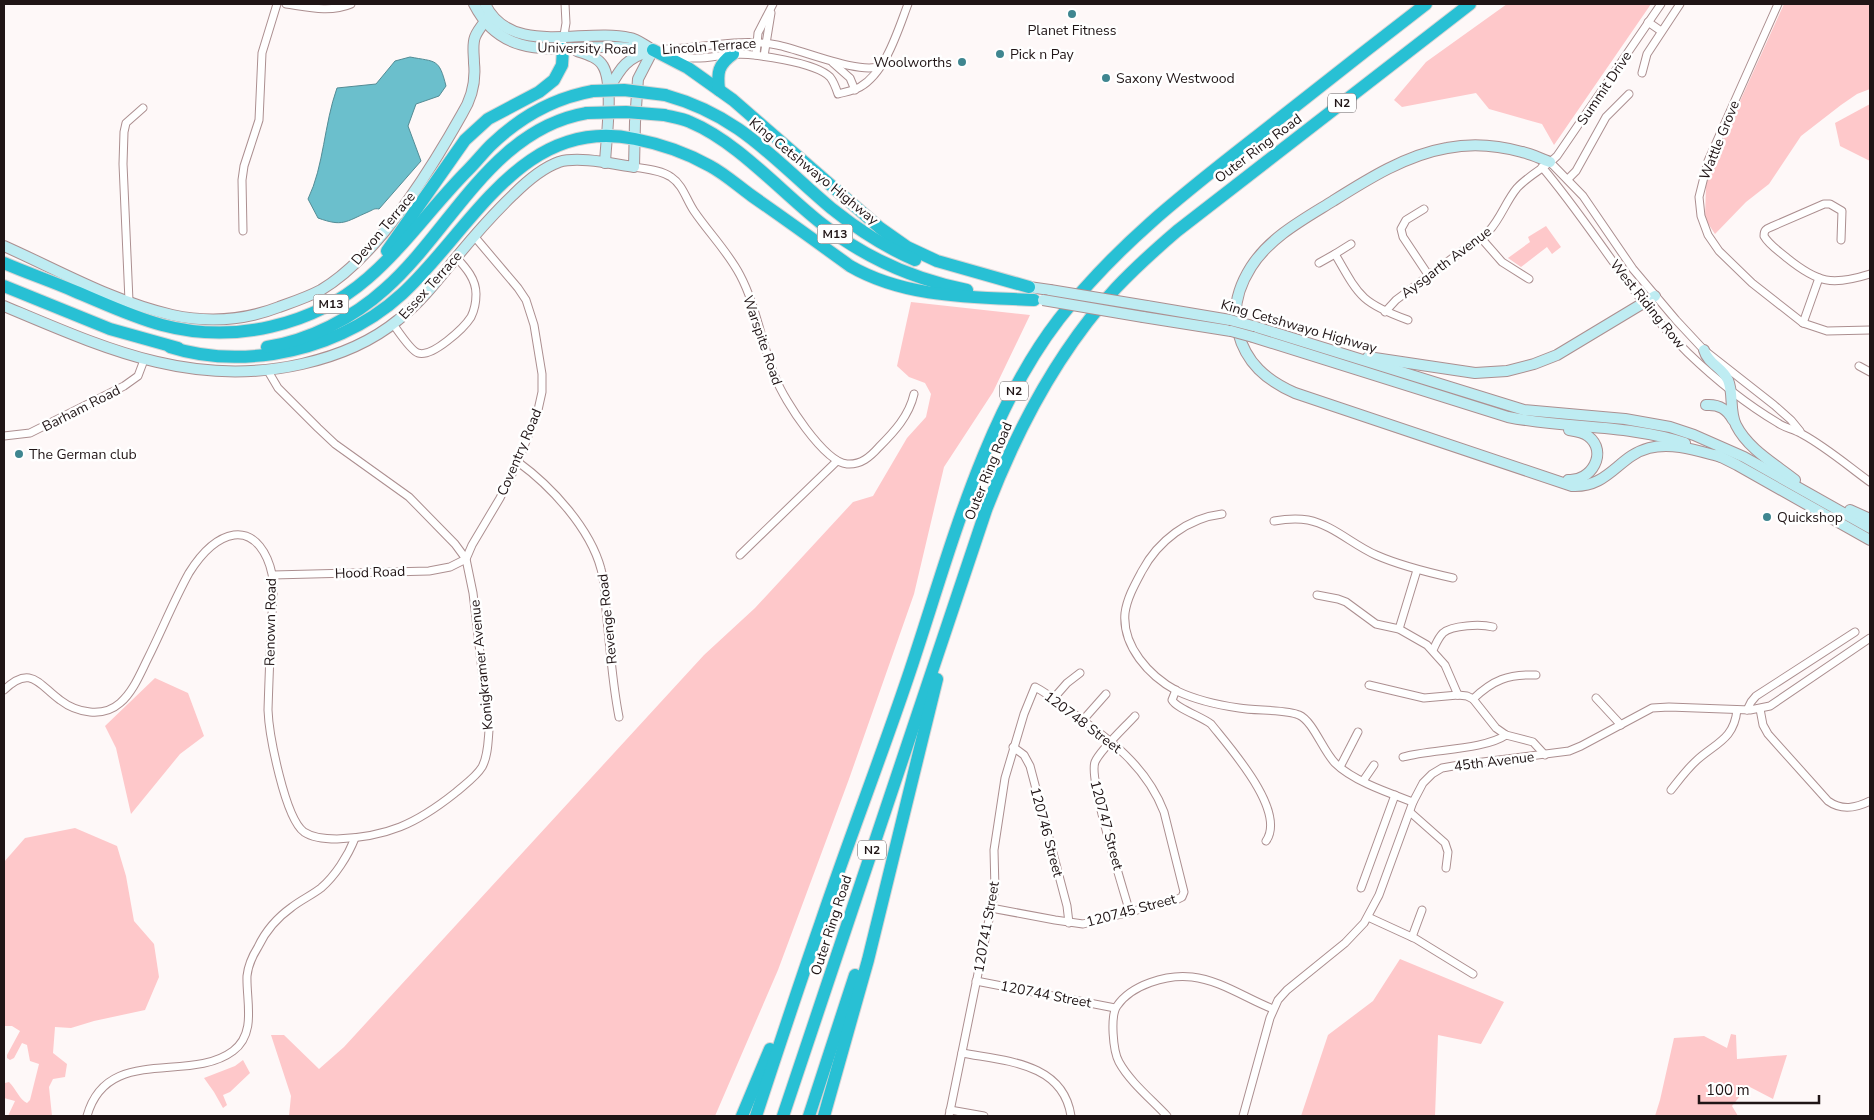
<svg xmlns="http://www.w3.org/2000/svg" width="1874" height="1120" viewBox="0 0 1874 1120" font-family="'Nunito Sans',sans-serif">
<rect width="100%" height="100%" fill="#fef8f8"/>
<g fill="#fec8ca">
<polygon points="1507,4 1651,4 1554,145 1542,124 1489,109 1476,93 1402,107 1394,100 1426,62"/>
<polygon points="1784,4 1870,4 1870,89 1857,94 1841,105 1801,136 1769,184 1746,202 1715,234 1705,219 1706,185 1717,152"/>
<polygon points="1870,104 1870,161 1840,146 1835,123"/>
<polygon points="1546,226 1561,247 1552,254 1547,247 1521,267 1508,258 1530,242 1528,237"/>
<polygon points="911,302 1030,315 993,392 944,467 914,594 849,779 778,970 715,1116 289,1116 291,1096 271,1035 284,1035 319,1069 344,1047 704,655 755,608 853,502 873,496 907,438 926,417 931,394 925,383 909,377 897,366"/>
<polygon points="155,678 188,693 204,736 180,754 131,814 116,748 105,726"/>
<path d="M75,828L117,846L126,876L134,921L154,944L159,977L145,1010L94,1021L71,1028L55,1027L53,1053L67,1064L65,1077L53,1079L49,1087L52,1116H8L15,1101L4,1098L5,1083L9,1082C16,1089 20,1100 27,1103L30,1100L39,1064L30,1061L27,1045L22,1043L14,1058L10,1060L7,1058V1055L20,1031L12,1026H4V862L25,838Z"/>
<polygon points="1400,959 1504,1002 1481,1044 1438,1035 1435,1116 1301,1116 1328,1035 1373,1001"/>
<polygon points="1731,1034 1736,1035 1737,1059 1787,1055 1773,1099 1748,1086 1732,1106 1738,1116 1655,1116 1660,1100 1674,1038 1704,1036 1727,1048"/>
<polygon points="243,1060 250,1073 230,1092 223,1095 227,1105 223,1108 214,1092 204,1078 235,1066"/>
</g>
<path fill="#6bbfcc" stroke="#548c95" d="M410,57C436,62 439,58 446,86L439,96L416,104L408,126L421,161L379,209C374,208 373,210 368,212C345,222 343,227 318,218L308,199C324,166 324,124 337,88L376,84L395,61Z"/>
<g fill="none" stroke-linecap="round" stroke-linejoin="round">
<defs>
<g id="street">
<path d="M286,4C307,7 330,13 351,4"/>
<polyline points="1778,4 1708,161 1699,197 1701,216 1708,235 1719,251 1752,283 1803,323 1827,331 1870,330"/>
<polyline points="1648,22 1661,31"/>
<polyline points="563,41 566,23 565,4"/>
<path d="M666,49C702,48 741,38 777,45C803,50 859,75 881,66"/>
<path d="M666,52C674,54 684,58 692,58C705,59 720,55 734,54C755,54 815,62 830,77C834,82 836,88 838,94C845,92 853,91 860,87C886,72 898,30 908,4"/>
<polyline points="756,55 758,33 773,4"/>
<polyline points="764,56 771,13"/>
<polyline points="833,63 850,78 855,90"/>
<polyline points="1642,73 1647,54 1680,4"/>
<polyline points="1550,162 1583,196 1633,269 1676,320 1704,350 1774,405 1791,420 1800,431"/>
<path d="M634,167C646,169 661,170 671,177C683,185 686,199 694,211C709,233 728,252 740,275C757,307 762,346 776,379C784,400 824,462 847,464C861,465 870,457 879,447C894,432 909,416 914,394"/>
<path d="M1542,167C1593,227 1632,298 1688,353C1715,379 1746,404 1778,423C1785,428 1794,429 1802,434C1826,447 1848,466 1870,482"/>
<polyline points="1568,179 1576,171 1606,117 1629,94"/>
<polyline points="1424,209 1406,220 1401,229 1403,237 1429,276"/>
<polyline points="243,231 242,180 244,166 259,120 262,53 277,4"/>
<polyline points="1481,238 1502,262 1529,279"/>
<path d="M1841,240L1842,211L1830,204H1824L1771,227C1766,229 1764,230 1764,236C1769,245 1779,251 1787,258C1818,283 1832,286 1870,274"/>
<polyline points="1335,254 1351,244"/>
<path d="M1319,263L1335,254C1359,296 1361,303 1408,320"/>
<polyline points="129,301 123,164 124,132 126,123 143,108"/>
<path d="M1385,312L1396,300L1489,231C1501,218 1506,201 1517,188C1529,175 1545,168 1557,156L1661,4"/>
<polyline points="1803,323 1819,278"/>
<path d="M393,324C398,331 411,351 418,353C432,358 464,328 471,317C474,311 476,301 476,294C476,279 466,268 456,257"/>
<polyline points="1859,366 1870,372"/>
<polyline points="4,436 30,433 124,386 138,376 144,360"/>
<path d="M518,462C551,486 590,528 601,569C605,582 605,597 606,610C610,646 612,682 619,717"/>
<path d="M1222,514C1188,518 1158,541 1142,571C1135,584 1127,598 1125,613C1122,646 1149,676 1177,691C1196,700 1218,705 1239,708C1255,711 1287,709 1299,715C1313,721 1323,751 1335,763C1353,781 1389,793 1413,802"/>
<path d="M1274,521C1285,519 1297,518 1308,520C1333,525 1353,545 1376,555C1401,566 1426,572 1453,578"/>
<polyline points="740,555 837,461"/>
<polyline points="273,575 429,571 450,567 466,559 472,545 500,498 518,462 538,410 542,392 542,374 534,325 526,300 518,288 474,236"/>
<polyline points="1317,595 1338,599 1346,602 1376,624 1399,629 1427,645 1445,665 1458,695"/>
<polyline points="1399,629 1417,570"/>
<path d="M1433,650C1436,644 1438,638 1443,633C1452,625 1481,624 1493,627"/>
<polyline points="1369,685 1424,698 1458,695 1467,696 1473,699 1496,728 1506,735 1533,742 1545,755"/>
<path d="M4,690C31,664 39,685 60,700C77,713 103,718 120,703C133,692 140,674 148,658C162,630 174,600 189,573C199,557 215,538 234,535C256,532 268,555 272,574C275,587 272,603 272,616C270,647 269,679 268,710C269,735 285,818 304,832C313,838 327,839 337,839C387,837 416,824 455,793C464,785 476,777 482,767C488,756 488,742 489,730L473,593L466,559L455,544L409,497L335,444L318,428L278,388L268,371"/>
<path d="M1176,690L1172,700C1176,708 1202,717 1211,724C1230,748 1287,811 1266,841"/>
<polyline points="1596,698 1621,725"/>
<polyline points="1053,699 1067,683 1080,673"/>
<path d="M1473,699C1493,680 1508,674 1536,675"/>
<path d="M1760,709L1763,725L1768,734L1828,801C1842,811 1856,808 1870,801"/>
<polyline points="1747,710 1751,702 1756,696 1855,632"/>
<polyline points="1083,720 1106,694"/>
<polyline points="1013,747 1024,755 1030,766 1067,906 1069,923"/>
<path d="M1403,757C1431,749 1484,750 1506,735"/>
<polyline points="1340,767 1358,732"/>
<polyline points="1363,781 1374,765"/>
<path d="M1671,790C1679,780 1687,769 1697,760C1716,743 1734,739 1737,710"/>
<polyline points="1410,812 1445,843 1448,852 1446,868"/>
<polyline points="1361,888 1395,795"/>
<path d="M1130,913C1123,888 1088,779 1095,762C1100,750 1125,727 1135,716"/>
<polyline points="1368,917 1416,939 1473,974"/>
<polyline points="1412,937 1422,910"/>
<polyline points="976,981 1115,1008"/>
<path d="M962,1053C1004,1061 1063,1062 1071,1116"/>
<polyline points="950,1110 984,1116"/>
<path d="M87,1116C107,1044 189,1084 233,1051C257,1033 246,1001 247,976C248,966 253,955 258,947C265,932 278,917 292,907C301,900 312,895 321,888C335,876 348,856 355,838"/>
<path d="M949,1116L995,890L994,850L1005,778L1024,714L1035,687C1047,693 1059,703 1070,711C1109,739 1146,765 1164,812L1184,892L1182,897L1176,900L1083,924L1055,920L991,908"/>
<path d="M1167,1116C1151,1099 1130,1082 1119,1062C1113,1051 1110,1016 1117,1006C1131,985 1167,974 1192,977C1220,980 1247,999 1273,1009"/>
<polyline points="1243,1116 1270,1018 1278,1000 1287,990 1345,943 1364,923 1379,895 1413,802 1423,783 1432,774 1442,768 1459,765 1569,751 1581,746 1652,708 1669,707 1750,710 1770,706 1870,638"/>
</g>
<g id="secondary">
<path d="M474,4C502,59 551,48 603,47C619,46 636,49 653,50"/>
<path d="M485,4C511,58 584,27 630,38C637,39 644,45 650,48"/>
<path d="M577,51C586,54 598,57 603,66C614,84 606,139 605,163"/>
<path d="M610,87C621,67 627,58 650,51"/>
<path d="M1550,162C1541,159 1532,154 1522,152C1497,145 1472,143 1447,148C1406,155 1368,179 1333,201C1304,219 1270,237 1251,267C1239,286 1232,309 1238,332C1246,363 1266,380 1295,393L1572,486C1609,488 1618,456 1649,448C1673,442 1698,451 1721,457"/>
<path d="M4,246C58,270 114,302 172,315C209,323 243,321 279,307C293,302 308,297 321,290C378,256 430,171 462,114C472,98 476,82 474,63C474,54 472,45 475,37C478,29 485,22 490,15"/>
<polyline points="1029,287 1050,290"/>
<path d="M4,306C104,348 192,389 302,364C337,356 370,343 398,320C420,303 437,281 455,259C473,237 492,215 513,195C526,182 542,168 559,162C579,156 613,164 634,167L635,122L638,79L653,50"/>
<polyline points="1147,306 1230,320"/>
<polyline points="1143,317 1231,331"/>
<polyline points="1253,326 1524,410 1625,419 1670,427 1694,435 1744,457 1870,528"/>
<path d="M1253,337L1508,417C1567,429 1627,424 1685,443"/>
<path d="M1704,350C1708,364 1722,367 1728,380C1734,394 1729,411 1736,425C1748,449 1775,464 1795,480"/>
<polyline points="1368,357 1475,373 1507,371 1534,364 1557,355 1655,296"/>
<path d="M1706,405C1719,404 1727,409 1733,420"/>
<polyline points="1717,455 1737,465 1870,540"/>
<path d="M1568,480C1591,482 1609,452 1588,436C1583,432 1575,431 1569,430"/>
<polyline points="1850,510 1870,519"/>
</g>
<g id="highway">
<polyline points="653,50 688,68 733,100 880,228 907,247 937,261 1029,287"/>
<path d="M719,90C717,72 718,65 733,54"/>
<path d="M665,95C741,116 774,160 831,208C857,229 885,247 915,260"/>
<path d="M664,115C672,117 682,118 690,122C738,142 781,192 822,224C865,258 913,279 967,290"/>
<polyline points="387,251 465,140 488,119 539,92 554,80 562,65 563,49"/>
<path d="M4,263C27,273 51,281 74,291C103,303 132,317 162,325C233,344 313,326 368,278C405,246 433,205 468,170C476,162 483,153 491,145C519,118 554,98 593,91"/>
<polyline points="4,286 110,329 178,348"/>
<path d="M170,347C204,358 238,359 273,354C320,347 367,326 402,294C471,231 522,115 635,139C661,144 687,153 710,166C725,174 738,186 752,196C785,219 817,242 850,266C905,298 972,297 1034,300"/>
<path d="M267,347C310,340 353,318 385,289C451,231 492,129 587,113"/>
<polyline points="742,1116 770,1049"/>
<path d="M756,1116C777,1052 798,988 820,925C848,842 880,760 908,677C948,559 982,419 1059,319C1117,245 1183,194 1256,137C1313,92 1369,48 1426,4"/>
<path d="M783,1116L986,510C1017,429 1057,352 1116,288C1135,268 1156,249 1177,231L1470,4"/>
<polyline points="809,1116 855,975"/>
<polyline points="824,1116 868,960 937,679"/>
</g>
</defs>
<use href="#street" stroke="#ac8f90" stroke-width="9"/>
<use href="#secondary" stroke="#ac8f90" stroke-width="12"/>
<use href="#highway" stroke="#d7d5d5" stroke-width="14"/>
<use href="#street" stroke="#fff" stroke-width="7"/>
<use href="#secondary" stroke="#beecf2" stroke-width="10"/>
<use href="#highway" stroke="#28c0d4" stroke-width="12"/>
<defs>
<g id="secondary-bridge">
<polyline points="1050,290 1147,306"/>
<polyline points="1043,300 1143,317"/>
<polyline points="1230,320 1253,326"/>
<polyline points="1231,331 1253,337"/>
</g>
<g id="highway-bridge">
<polyline points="593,91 624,90 665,95"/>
<polyline points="587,113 626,112 664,115"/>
</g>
</defs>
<use href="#secondary-bridge" stroke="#ac8f90" stroke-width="12" stroke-linecap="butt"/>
<use href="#highway-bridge" stroke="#d7d5d5" stroke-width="14" stroke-linecap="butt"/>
<use href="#secondary-bridge" stroke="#beecf2" stroke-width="10"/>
<use href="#highway-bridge" stroke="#28c0d4" stroke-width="12"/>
</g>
<g fill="#3f8690" stroke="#fff" stroke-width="2">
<circle cx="1072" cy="14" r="5"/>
<circle cx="1000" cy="54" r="5"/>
<circle cx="962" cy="62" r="5"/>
<circle cx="1106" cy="78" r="5"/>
<circle cx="19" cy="454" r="5"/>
<circle cx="1767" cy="517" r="5"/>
</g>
<g text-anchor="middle" stroke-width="5" stroke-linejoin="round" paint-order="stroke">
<g fill="#fff" stroke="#635b5c" stroke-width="1">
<rect x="1328" y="93.5" width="28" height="19" rx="4"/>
<rect x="817.5" y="224.5" width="35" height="19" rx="4"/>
<rect x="313.5" y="294.5" width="35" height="19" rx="4"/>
<rect x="1000" y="381.5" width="28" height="19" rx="4"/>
<rect x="858" y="840.5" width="28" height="19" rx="4"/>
</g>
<g font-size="12" font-weight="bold" fill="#201516">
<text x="1342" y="107">N2</text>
<text x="835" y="238">M13</text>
<text x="331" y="308">M13</text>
<text x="1014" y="395">N2</text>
<text x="872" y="854">N2</text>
</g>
<g font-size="14" fill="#201516" stroke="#fff" text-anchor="start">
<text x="1072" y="35" text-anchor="middle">Planet Fitness</text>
<text x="1010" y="59">Pick n Pay</text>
<text x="952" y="67" text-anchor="end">Woolworths</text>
<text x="1116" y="83">Saxony Westwood</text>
<text x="29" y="459">The German club</text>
<text x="1777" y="522">Quickshop</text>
</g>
<g font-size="14" fill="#201516" stroke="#fff">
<text transform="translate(709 46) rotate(-4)" y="5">Lincoln Terrace</text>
<text transform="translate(587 48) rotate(1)" y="5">University Road</text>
<text transform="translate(1604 88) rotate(-56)" y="5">Summit Drive</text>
<text transform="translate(1719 140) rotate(-68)" y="5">Wattle Grove</text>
<text transform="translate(1258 148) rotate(-37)" y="5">Outer Ring Road</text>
<text transform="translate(814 171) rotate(39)" y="5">King Cetshwayo Highway</text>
<text transform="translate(383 228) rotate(-50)" y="5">Devon Terrace</text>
<text transform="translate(1446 262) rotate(-37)" y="5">Aysgarth Avenue</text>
<text transform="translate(430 285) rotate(-48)" y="5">Essex Terrace</text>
<text transform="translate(1648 304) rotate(51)" y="5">West Riding Row</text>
<text transform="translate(1299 326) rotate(16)" y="5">King Cetshwayo Highway</text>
<text transform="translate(763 340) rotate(71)" y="5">Warspite Road</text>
<text transform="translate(81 408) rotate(-27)" y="5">Barham Road</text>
<text transform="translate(519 452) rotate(-67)" y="5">Coventry Road</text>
<text transform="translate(988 471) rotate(-68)" y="5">Outer Ring Road</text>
<text transform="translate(370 572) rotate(-2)" y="5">Hood Road</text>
<text transform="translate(607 619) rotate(-96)" y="5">Revenge Road</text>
<text transform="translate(270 622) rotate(-89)" y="5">Renown Road</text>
<text transform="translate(481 665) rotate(-96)" y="5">Konigkramer Avenue</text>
<text transform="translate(1083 722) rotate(37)" y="5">120748 Street</text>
<text transform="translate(1494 761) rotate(-7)" y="5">45th Avenue</text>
<text transform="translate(1107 825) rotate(75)" y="5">120747 Street</text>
<text transform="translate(1047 832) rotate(75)" y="5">120746 Street</text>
<text transform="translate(1131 910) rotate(-15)" y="5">120745 Street</text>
<text transform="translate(831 925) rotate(-72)" y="5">Outer Ring Road</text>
<text transform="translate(986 927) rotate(-80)" y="5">120741 Street</text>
<text transform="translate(1046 994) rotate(11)" y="5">120744 Street</text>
</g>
</g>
<rect width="1874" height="1120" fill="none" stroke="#201516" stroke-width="10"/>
<path d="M1699 1095v8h120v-8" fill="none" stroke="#201516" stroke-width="2.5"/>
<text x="1706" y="1095" font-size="15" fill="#201516" stroke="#ffffff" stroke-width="4" paint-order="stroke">100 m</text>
</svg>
